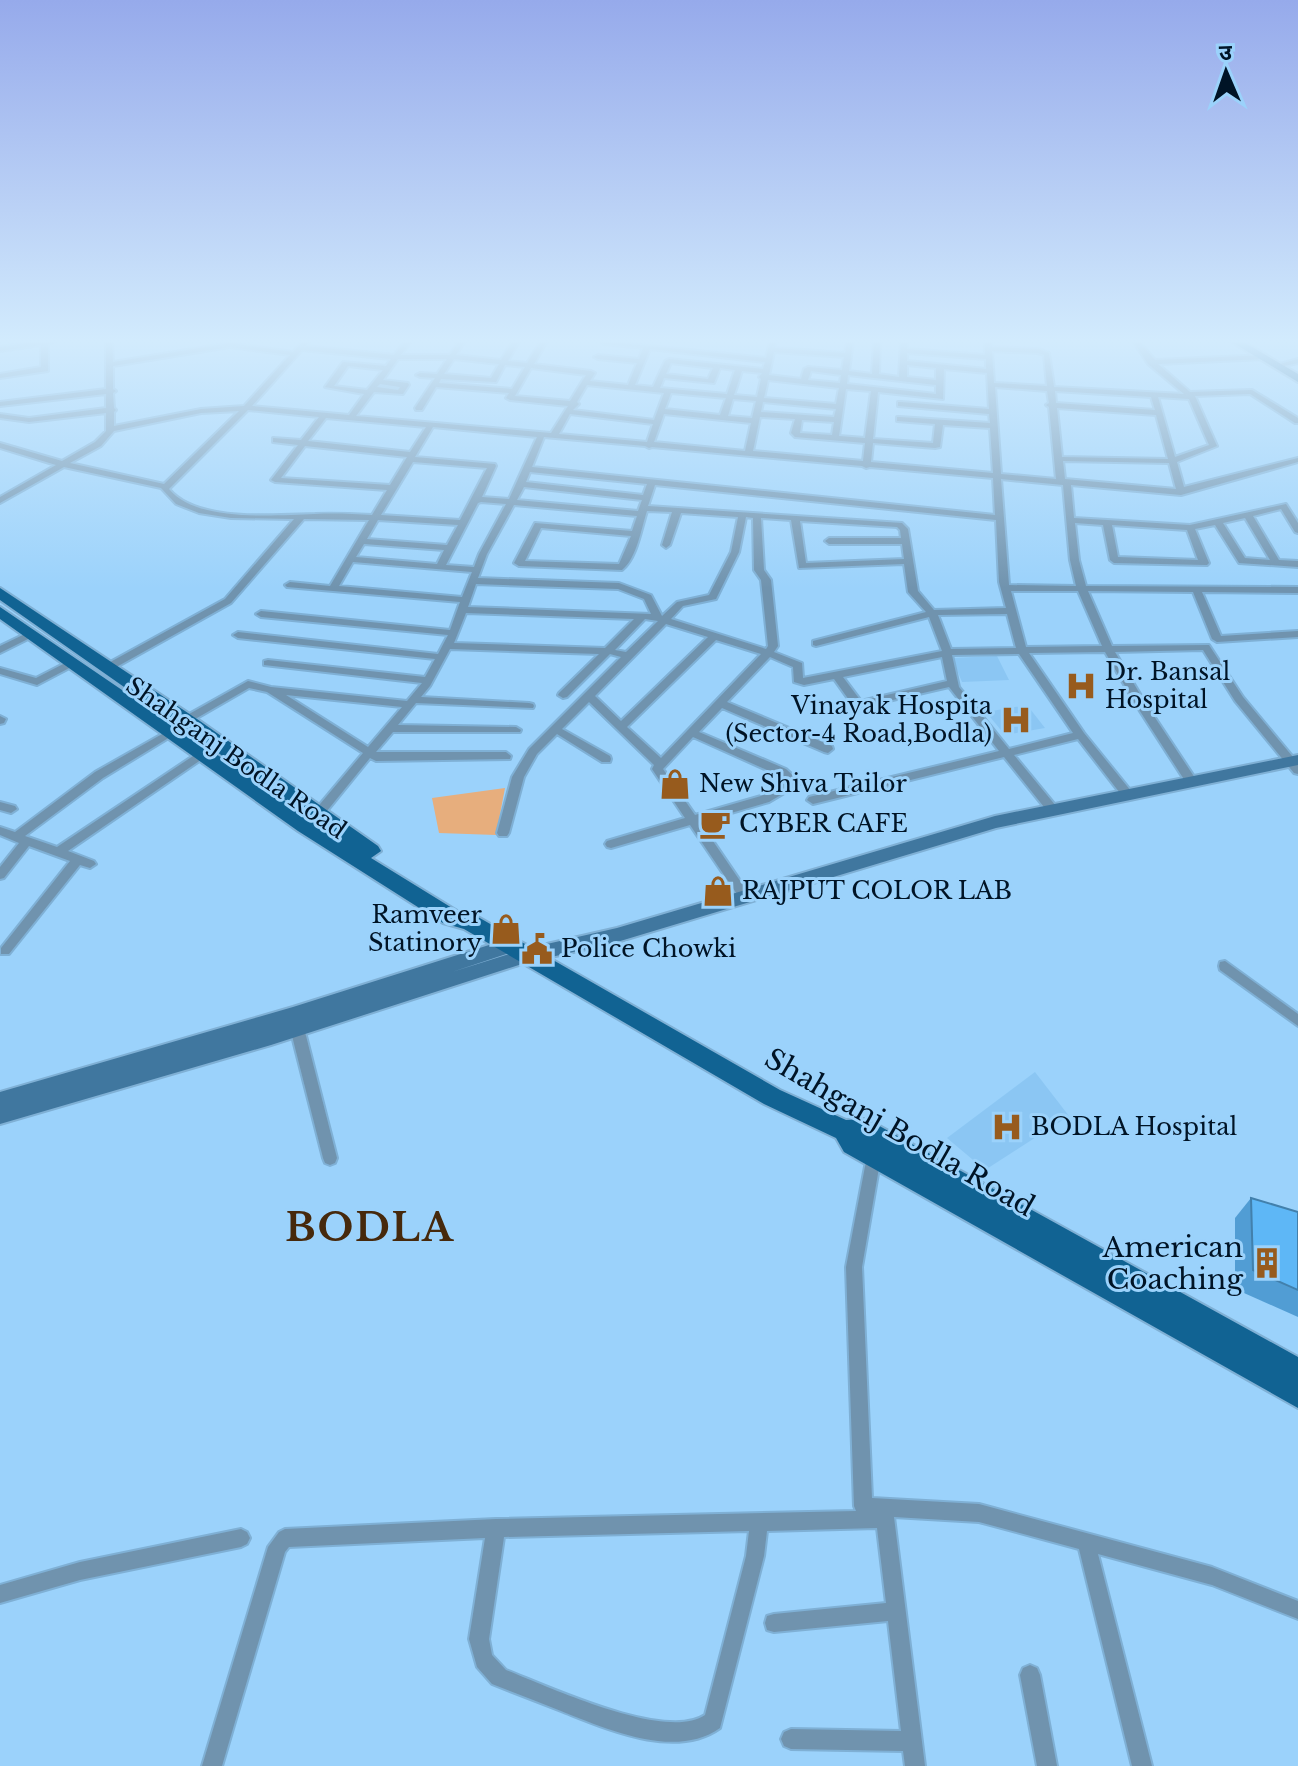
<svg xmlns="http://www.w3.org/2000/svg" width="1298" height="1766" viewBox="0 0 1298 1766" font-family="'Libre Baskerville','Noto Sans Devanagari',serif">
<rect width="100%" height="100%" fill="#9bd2fb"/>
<g fill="#8bc6f3">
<polygon points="997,656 1009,680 962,682 952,658"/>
<polygon points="1027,705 1045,728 1005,735 986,712"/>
<polygon points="1035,1072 1069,1116 985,1170 947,1138"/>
</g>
<polygon fill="#e7ae7d" points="505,788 496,835 439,833 432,798"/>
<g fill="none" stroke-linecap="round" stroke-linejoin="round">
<defs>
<g id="street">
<polygon points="40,341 56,341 48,344 48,371 0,378 0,374 41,367 41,345 0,351 0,347"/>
<path d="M106,341H112L113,362L230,343L293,352L303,341H310L306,346L394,355L405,341H411L401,355H450L459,341H465L456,355L501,360L513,341H519L508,361L527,363L541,341H547L534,364L591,371L595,373L590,381L628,385L637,363L598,359L594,357L598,355L639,359L643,348L604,344L602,343L601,341L766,358L770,341H776L775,348L845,353L847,341H853L849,371L872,374L874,341H880L879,374L899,377L901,341H907V349L985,355V341H991L992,347L1039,349L1049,353L1054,387L1184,394L1148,364L1133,341H1139L1155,360L1266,355V359H1263L1158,364L1190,392L1252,390L1298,418V423H1295L1250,394L1195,396L1217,446L1177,462L1184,487L1298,458V462L1181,495L1071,485L1074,518L1190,525L1286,504L1298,523V533L1295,532L1281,509L1253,516L1279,560L1298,561V567L1239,563L1215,525L1195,529L1209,563L1207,565L1114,563L1110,560L1103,525L1075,523L1079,560L1086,586L1298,587V593L1202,592L1221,636L1298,631V637L1217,642L1212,639L1193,592L1088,591L1112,646L1209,645L1243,697L1298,763V774L1294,773L1235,701L1203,650L1115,652L1146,704L1197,781L1191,785L1187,784L1136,705L1105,652L1029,653L1084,733L1131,791L1133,794L1131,797H1123L1078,739L1014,755L1056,806L1058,809L1056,812H1048L1004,757L813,804L807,800L809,797L999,751L949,687L858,708L854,707L834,679L804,685L794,682L793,667L770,657L727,702L832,746L833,749L828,753L824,752L722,708L699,732L786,769L801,783L769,802L700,822L749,894L751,897L749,900H741L690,825L611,848L607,847L605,844L607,841L685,818L652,769L654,765L589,702L562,729L610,756L611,759L610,762H602L557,734L537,754L524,777L509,833L507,836H499L497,833L512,777L529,749L621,657L610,654L567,697L563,698L558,695L559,693L599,654L450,649L430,686L421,697L529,703L533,704L534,706L533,708L416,703L398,725L516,727L521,730L520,732H393L376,752H506L511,756L510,759L376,761L370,758L318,822H310L308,819L310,816L363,753L267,692L249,688L190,722H182L181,720L182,718L248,681L271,687L407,701L422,683L264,665V661L268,660L425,677L435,659L238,638L233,635L238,632L438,654L448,635L261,617L256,614L261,611L450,630L460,602L287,587L285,585L290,582L330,586L369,520L304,519L231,603L111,670H103V666L225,599L294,519L231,518L199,513L176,504L161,488L64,467L0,503V497L56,465L0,448V443L62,461L95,442L106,431V413L29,422L0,418V414L29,418L106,408V394L0,406V402L106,389ZM230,347L290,355L244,406L201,409L114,426V412L116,410L114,408L113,393L116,391L113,389V366ZM650,349L765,362L763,369L669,359L665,361L653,387L635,385ZM302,350L391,359L386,366L343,362L325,387L364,394L349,415L252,406ZM992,351L1038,353L1044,355L1047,386L994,383ZM774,352L844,357L842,370L808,367L804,369L801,379L769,375ZM907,353L986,359V369L907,361ZM398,359H447L437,374L420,373L416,375L420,377L435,378L415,408L416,410H422L436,387L509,393L506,398L510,400L568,406L551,433L356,416L374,392L403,394L409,385L408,383L383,380ZM454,359L499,364L491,378L444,374ZM671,363L713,368L708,379L666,374ZM505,365L525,367L512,389L439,383L441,379L496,382ZM907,365L936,368V380L907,377ZM348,366L383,370L367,390L334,386ZM531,368L586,375L570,401L515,396ZM720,368L735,370L727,394L660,388L664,378L714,383ZM944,369L987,373L989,409L901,402H898V406L989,414L990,423L900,417H897V421L935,424L933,443L873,439L878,392L943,399ZM742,371L762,373L759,377L761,379L757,397L734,395ZM811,371L841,375L840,383L808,380ZM848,375L936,385V394L847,384ZM768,380L839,388L836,404L764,398ZM380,384L400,387L398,390L377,387ZM587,385L664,393L654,420L573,410L579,404L577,402ZM995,387L1047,391L1049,403L1046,405L1049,407L1056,479L1001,474ZM846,389L871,391L865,438L839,436ZM1055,391L1151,397L1155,410L1056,403ZM671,393L726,398L720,415L665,409ZM1158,397L1189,399L1209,445L1175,457ZM733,399L756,401L752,418L728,416ZM763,402L836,409L834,417L761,412ZM1057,408L1156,415L1168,459L1062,457ZM248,410L319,417L301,440L273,438V442L298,445L271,480L275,482L387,490L372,515C353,514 334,513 315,514C275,515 197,523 169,489ZM239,411L164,484L70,463L101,446L114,431L201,413ZM570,414L653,424L647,442L559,434ZM664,414L751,423L745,451L654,442ZM760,417L795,419L791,433L795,437L865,443L863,461L753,451ZM326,418L426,427L410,452L308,441ZM802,420L834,422L832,435L800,433ZM943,425L990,428L993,473L871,462L873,443L935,448L940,447ZM433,427L537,437L509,499L482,497L496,466L495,464L415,457ZM544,437L645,446L649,448L652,447L862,466L866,468L870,467L993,478L995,515L532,467ZM305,446L407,457L390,485L281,478ZM1063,461L1169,463L1176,489L1065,479ZM413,462L487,468L460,520L381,515ZM530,472L647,484L643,495L526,482ZM1001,479L1063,485L1070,560L1076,586L1009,585ZM655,485L996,520L999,582L1006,608L934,610L918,591L908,529L902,523L648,506ZM524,487L642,500L638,511L517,500ZM481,502L506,504L479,554L474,567L446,565L478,503ZM514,505L637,516L632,531L535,523L514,563L519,566L622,570C637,558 641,529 647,511L672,512L662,545L666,548L670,545L681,513L738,517L731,552L709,595L677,602L662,616L651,595L619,583L478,578L487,554ZM746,517L753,518L754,570L761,580L768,646L766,649L671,619L683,606L716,599L739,552ZM761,518L791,520L799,568L904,564L908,592L926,612L813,641V645L816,646L929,617L942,651L803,678L802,663L774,652L778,646L771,580L764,570ZM1245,518L1270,560L1245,558L1223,523ZM378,520L458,525L447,545L367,539ZM800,521L897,527L900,530L901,538H829L825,541L829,544H902L904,559L806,563ZM1112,525L1187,530L1198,560L1118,557ZM541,528L631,536L619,564L525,561ZM364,544L444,550L437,564L356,557ZM353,562L472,572L462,597L339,586ZM476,584L618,589L644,599L651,614L468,607ZM1011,591H1078L1102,646L1026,647ZM466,613L634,619L605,648L454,643ZM1007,614L1016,648L951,649L938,615ZM645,619L658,621L626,652L615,650ZM666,624L708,637L621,721L595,696ZM716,640L761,654L661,758L627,727ZM1019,654L1073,733L1009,749L959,687L952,655ZM942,657L947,681L861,701L843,677ZM286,695L402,707L368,747ZM693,737L778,775L787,782L761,796L695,815L663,769Z"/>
<polygon points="1298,359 1298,363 1284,366 1280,364"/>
<polygon points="29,632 32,633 32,637 0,653 0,646"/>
<polygon points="71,660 76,663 75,665 37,685 0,674 0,668 36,678"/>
<polygon points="0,716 6,719 4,723 0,724"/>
<polygon points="171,729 175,730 176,732 175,734 103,778 25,836 57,847 199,752 207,752 208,755 68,851 94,861 96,864 90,868 80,865 9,954 1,954 1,948 70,861 29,846 4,878 0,879 0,867 19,843 0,835 0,827 15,832 95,772"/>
<polygon points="0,802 15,806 17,809 11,813 0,810"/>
<polygon points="1225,961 1298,1014 1298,1026 1220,970 1219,966 1220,962"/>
<polygon points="297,1022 302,1024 304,1028 337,1158 335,1163 330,1165 325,1163 323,1158 290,1028 292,1024"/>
<path d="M874,1149L879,1151L881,1156L862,1267L872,1498L979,1504L1212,1567L1298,1601V1619L1212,1585L1098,1554L1152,1766H1132L1079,1549L979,1522L894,1517L925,1766H905L903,1751L791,1749L784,1746L781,1739L784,1732L791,1729L901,1731L888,1621L774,1632L767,1630L765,1623L767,1616L774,1614L886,1603L877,1528L767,1531L764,1556L720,1728C675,1760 607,1729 561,1711C538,1702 515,1693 492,1684L477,1667L469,1639L485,1538L289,1547L285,1552L222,1766H202L268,1547L279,1532L285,1529L496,1519L856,1511L854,1506L846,1267L867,1156L869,1151ZM749,1531L746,1556L705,1715C666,1742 547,1686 506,1670L492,1655L489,1639L504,1537Z"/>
<polygon points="241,1529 247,1532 250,1538 247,1544 241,1547 80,1580 0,1603 0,1585 80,1562"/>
<polygon points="1030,1665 1037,1668 1040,1675 1057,1766 1037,1766 1020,1675 1023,1668"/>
</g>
<g id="secondary">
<polygon points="1230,341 1242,341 1298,374 1298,382"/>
<polygon points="1298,755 1298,765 996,828 617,942 525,963 271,1045 0,1124 0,1092 293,1007 508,939 515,941 517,946 515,951 452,972 525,949 617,928 995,816"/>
</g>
<polygon id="primary" points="0,588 197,719 378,846 381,851 371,858 457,911 478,917 780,1090 846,1120 866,1119 874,1123 1298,1357 1298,1408 844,1152 836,1138 764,1104 464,929 443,923 298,831 0,619 0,607 341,839 0,600"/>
</defs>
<use href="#street" stroke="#7fb0d5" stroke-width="4"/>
<use href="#secondary" stroke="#7fb0d5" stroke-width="4"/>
<use href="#primary" stroke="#7fb0d5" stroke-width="4"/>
<use href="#street" fill="#7093ae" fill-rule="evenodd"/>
<use href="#secondary" fill="#40779f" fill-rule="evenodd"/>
<use href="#primary" fill="#116393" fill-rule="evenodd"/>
</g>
<polygon fill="#519dd4" points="1251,1198 1298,1212 1298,1317 1235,1289 1235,1218"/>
<polygon fill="#5eb7f6" stroke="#4280ac" stroke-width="2" points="1251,1198 1298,1212 1298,1290 1253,1270"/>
<linearGradient id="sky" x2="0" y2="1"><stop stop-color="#96aaeb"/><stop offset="0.58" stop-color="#d2ebfd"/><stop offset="1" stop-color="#d2ebfd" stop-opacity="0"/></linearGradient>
<rect width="1298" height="588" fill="url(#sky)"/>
<defs>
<symbol id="hospital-bare" viewBox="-9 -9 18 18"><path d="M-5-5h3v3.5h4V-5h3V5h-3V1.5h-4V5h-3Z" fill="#975b1d" stroke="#9bd2fb" stroke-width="2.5" paint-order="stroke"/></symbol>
<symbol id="shop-bare" viewBox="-9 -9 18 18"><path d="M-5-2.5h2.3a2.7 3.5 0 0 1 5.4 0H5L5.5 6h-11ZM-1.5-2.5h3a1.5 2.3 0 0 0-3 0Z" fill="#975b1d" stroke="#9bd2fb" stroke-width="2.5" paint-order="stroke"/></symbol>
<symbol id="cafe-bare" viewBox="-9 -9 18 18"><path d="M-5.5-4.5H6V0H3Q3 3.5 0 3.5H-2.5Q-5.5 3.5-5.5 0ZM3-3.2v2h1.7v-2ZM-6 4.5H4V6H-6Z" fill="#975b1d" stroke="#9bd2fb" stroke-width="2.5" paint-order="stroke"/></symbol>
<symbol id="civic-bare" viewBox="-9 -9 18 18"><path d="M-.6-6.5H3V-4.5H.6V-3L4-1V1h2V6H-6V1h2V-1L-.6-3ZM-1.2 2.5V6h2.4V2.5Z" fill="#975b1d" stroke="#9bd2fb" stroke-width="2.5" paint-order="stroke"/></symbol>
<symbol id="building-bare" viewBox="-9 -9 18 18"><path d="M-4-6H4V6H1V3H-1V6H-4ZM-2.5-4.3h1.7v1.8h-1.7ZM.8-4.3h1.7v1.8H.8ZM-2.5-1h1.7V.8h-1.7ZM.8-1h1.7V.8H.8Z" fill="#975b1d" stroke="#9bd2fb" stroke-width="2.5" paint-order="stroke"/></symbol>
</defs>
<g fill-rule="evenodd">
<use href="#hospital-bare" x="1059" y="664" width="44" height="44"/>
<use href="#hospital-bare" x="994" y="698" width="44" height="44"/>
<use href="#shop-bare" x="653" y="762" width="44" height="44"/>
<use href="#cafe-bare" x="693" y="802" width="44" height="44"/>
<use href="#shop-bare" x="696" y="869" width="44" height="44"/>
<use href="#shop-bare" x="484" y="907" width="44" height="44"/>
<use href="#civic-bare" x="515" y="927" width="44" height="44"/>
<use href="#hospital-bare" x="985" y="1105" width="44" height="44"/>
<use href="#building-bare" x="1245" y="1241" width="44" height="44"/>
</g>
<g text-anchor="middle" stroke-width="6" stroke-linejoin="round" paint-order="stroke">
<g font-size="24" fill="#001426" stroke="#9bd2fb" text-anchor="start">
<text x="1105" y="680">Dr. Bansal<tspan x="1105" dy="28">Hospital</tspan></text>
<text x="992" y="714" text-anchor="end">Vinayak Hospita<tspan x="992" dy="28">(Sector-4 Road,Bodla)</tspan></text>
<text x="699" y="792">New Shiva Tailor</text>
<text x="739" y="832">CYBER CAFE</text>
<text x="742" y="899">RAJPUT COLOR LAB</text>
<text x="482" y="923" text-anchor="end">Ramveer<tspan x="482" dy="28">Statinory</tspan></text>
<text x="561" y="957">Police Chowki</text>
<text x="1031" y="1135">BODLA Hospital</text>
</g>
<g font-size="24" fill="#001426" stroke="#9bd2fb">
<text transform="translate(236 758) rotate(35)" y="8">Shahganj Bodla Road</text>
</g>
<g font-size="28" fill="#001426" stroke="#9bd2fb">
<text transform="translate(900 1132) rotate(30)" y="10">Shahganj Bodla Road</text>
</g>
<g font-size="28" fill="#001426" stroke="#9bd2fb" text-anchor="end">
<text x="1243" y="1257">American<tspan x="1243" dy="32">Coaching</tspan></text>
</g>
<g font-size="38" font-weight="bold" letter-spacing="2" fill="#46290c" stroke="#9bd2fb">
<text x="370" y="1241">BODLA</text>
</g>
</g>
<g transform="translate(1226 72) rotate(358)" stroke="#9bd2fb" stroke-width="6" paint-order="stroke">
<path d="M0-6L14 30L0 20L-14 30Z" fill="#001426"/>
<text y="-12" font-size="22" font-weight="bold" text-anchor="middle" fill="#001426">उ</text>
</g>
</svg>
